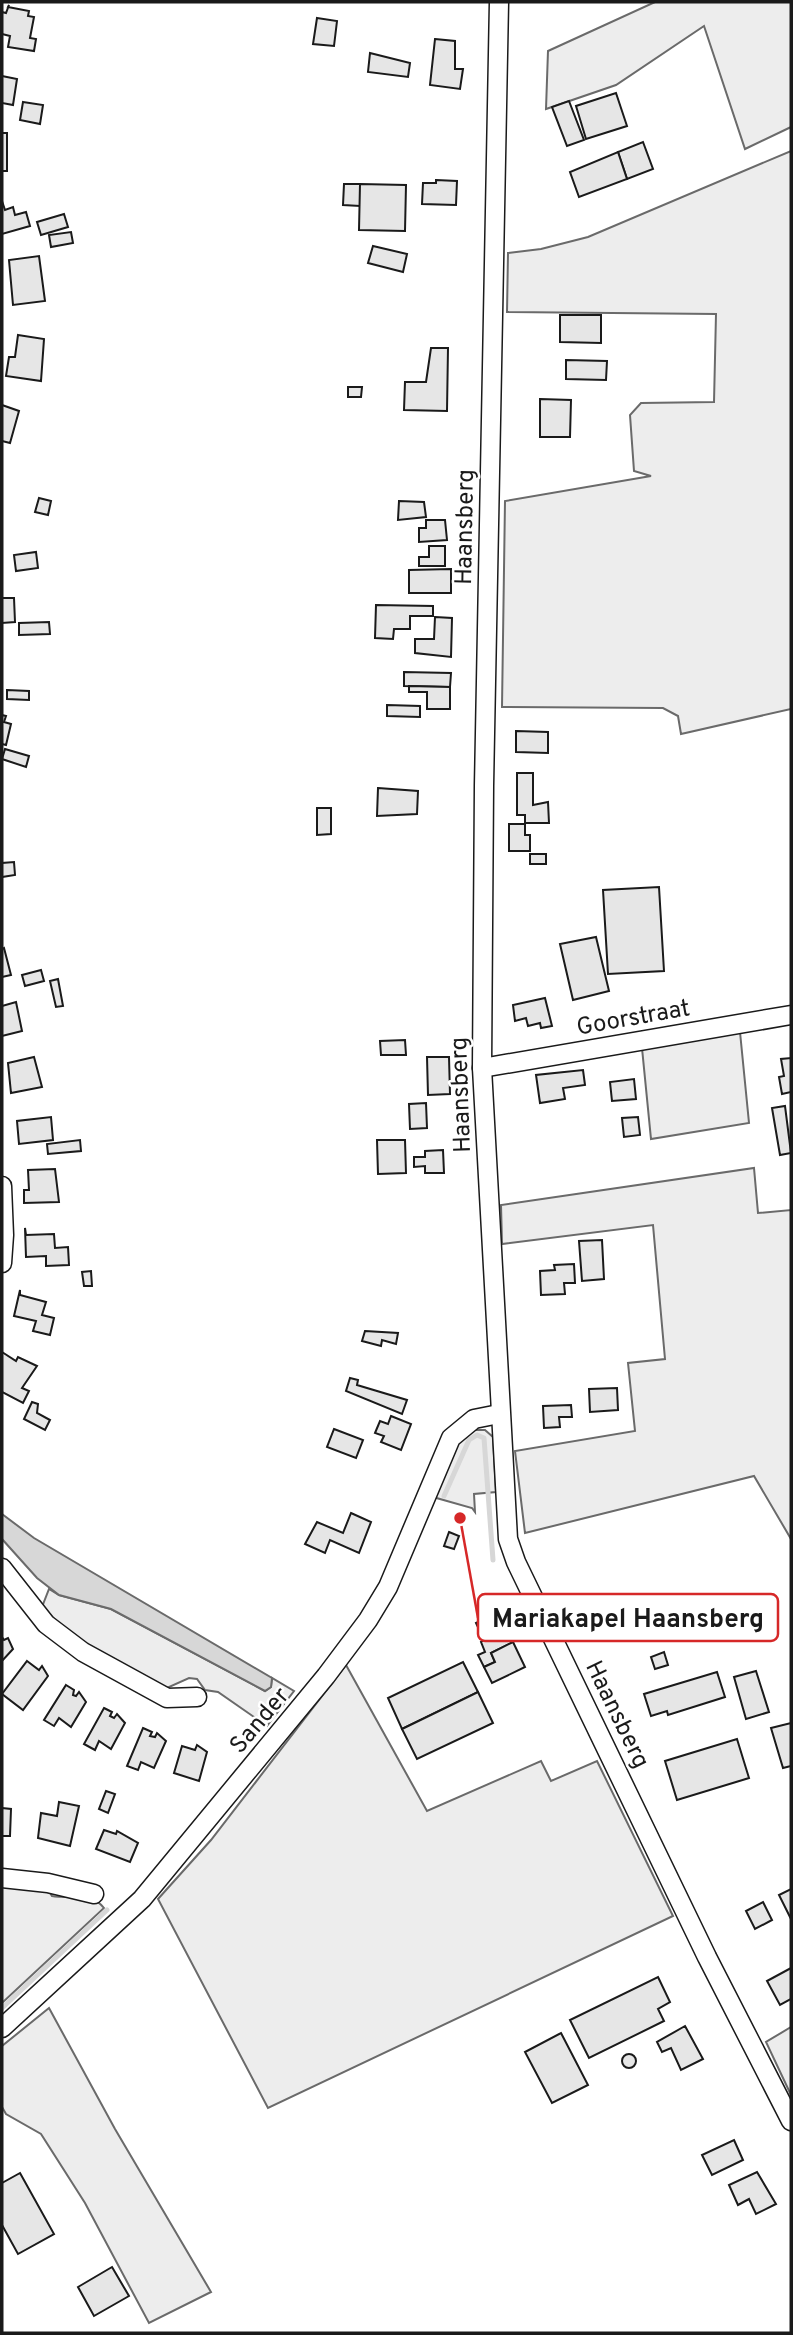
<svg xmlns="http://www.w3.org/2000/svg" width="793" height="2335" viewBox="0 0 793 2335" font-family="Overpass,sans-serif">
<rect width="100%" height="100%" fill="#fff"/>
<g fill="#ededed" stroke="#6a6a6a" stroke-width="2">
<polygon points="655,2 791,2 791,127 745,149 704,26 616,85 546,109 548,51"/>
<polygon points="791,151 791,709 681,734 678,716 663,708 502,707 505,501 651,476 634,471 630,415 641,403 714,402 716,314 507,312 508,253 541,249 588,237"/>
<polygon points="740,1032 749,1123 651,1139 642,1048"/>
<polygon points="754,1168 758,1213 791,1210 791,1539 754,1476 525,1533 515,1451 635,1431 628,1363 665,1359 653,1225 502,1244 501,1205"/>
<polygon points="475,1430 485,1430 493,1437 496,1492 474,1494 475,1512 472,1508 433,1497 458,1441"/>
<path d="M49,1589L59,1595L111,1609L265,1691L271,1687L272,1678L294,1691L267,1726L218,1692L205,1690L197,1679L189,1678L167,1688C121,1671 76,1642 42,1607Z"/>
<polygon points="346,1665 427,1811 541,1761 551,1781 597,1761 673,1916 268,2108 158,1899 211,1840"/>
<path d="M2,1884L47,1888L52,1896C69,1899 92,1892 104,1908L2,2003Z"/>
<polygon points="49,2008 115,2129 211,2292 149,2323 85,2203 41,2134 6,2114 2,2107 2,2046"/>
<polygon points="791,2027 791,2095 766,2042"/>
</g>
<polygon fill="#d7d7d7" stroke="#6a6a6a" stroke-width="2" points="2,1514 34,1538 272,1678 271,1687 265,1691 111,1609 59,1595 37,1578 2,1539"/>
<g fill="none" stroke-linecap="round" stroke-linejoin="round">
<g stroke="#d7d7d7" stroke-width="5">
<polyline points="444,1496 469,1440 477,1435 484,1438 493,1560"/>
<polyline points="2,2008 107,1910"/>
</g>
</g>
<g fill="#e6e6e6" stroke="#1a1a1a" stroke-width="2">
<polygon points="9,5 8,7 29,11 28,16 34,17 30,38 36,39 34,51 8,47 10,36 2,34 2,12 6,13"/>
<polygon points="317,18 337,21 334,46 313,44"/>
<polygon points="435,39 455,41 455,69 463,69 460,89 430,85"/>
<polygon points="370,53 410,63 408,77 368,72"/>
<polygon points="2,76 17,79 13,105 2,103"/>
<polygon points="616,93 627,126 586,139 576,106"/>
<polygon points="569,101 584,140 567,146 552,107"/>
<polygon points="23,102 43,105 40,124 20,120"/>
<rect x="2" y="133" width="5" height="38"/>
<polygon points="643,142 653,169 627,179 618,152"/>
<polygon points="618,152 627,179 579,197 570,172"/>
<polygon points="436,180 457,181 456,205 422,204 423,183 436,183"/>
<polygon points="344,184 360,184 360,206 343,205"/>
<polygon points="360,184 406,185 405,231 359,230"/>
<polygon points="2,201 5,210 13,207 15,215 26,212 30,226 2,234"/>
<polygon points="64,214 68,227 41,235 37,222"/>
<polygon points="71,232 73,243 51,247 49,235"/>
<polygon points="373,246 407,254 403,272 368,263"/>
<polygon points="39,256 45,301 13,305 9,260"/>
<polygon points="560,315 601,315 601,343 560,342"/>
<polygon points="18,335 44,339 41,381 6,376 9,357 15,357"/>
<polygon points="431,348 448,348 447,411 404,410 405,382 426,382"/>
<polygon points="566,360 607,361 606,380 566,379"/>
<polygon points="348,387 362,387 361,397 348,397"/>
<polygon points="540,399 571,400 570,437 540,437"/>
<polygon points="2,405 19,411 10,443 2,441"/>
<polygon points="39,498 51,501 48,515 35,512"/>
<polygon points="399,501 424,502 426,517 398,520"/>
<polygon points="426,520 445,520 447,540 419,542 419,528 426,528"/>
<polygon points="429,546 445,546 445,566 419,566 419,557 429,557"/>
<polygon points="36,552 38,568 16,571 14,555"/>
<polygon points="451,569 451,593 409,593 409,570"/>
<polygon points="2,598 14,598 15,622 2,623"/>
<polygon points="376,605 433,606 433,616 410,616 410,629 394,629 393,639 375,638"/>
<polygon points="435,617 452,618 451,657 415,653 415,639 434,639"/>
<polygon points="49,622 50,634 19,635 19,623"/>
<polygon points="404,672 451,673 450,687 404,686"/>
<polygon points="409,686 450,687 450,709 427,709 427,692 409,692"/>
<polygon points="7,690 29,691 29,700 7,699"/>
<polygon points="387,705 420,706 420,717 387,716"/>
<polygon points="2,715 6,716 4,722 11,724 6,745 2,744"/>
<polygon points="516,731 548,732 548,753 516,752"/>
<polygon points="5,749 29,756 26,767 2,759"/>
<polygon points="517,773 533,773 533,805 548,802 549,823 525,823 525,815 517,815"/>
<polygon points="378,788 418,791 417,814 377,816"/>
<polygon points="317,808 331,808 331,834 317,835"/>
<polygon points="509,824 525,824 525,835 530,835 530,851 509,851"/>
<rect x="530" y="854" width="16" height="10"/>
<polygon points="14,862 15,875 2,877 2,863"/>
<polygon points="659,887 664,971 608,974 603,890"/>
<polygon points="596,937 609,991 573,1000 560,944"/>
<polygon points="4,948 11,975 2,977 2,949"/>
<polygon points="41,970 44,981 25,986 22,975"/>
<polygon points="58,979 63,1006 56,1007 50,981"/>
<polygon points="545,998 552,1026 541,1028 540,1023 528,1026 526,1018 515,1021 513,1005"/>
<polygon points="16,1002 22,1031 2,1036 2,1006"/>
<polygon points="405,1040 406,1055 381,1055 380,1041"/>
<polygon points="34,1057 42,1087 11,1093 8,1063"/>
<polygon points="427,1057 449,1057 450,1094 428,1095"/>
<polygon points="791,1058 791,1092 782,1094 779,1077 784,1076 781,1059"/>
<polygon points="583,1070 585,1085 563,1088 565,1099 540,1103 536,1075"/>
<polygon points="634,1079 636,1099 612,1101 610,1082"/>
<polygon points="426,1103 427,1128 410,1129 409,1104"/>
<polygon points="785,1106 791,1153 780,1155 772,1108"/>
<polygon points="51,1117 53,1140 19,1144 17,1121"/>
<polygon points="638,1117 640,1135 624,1137 622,1118"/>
<polygon points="80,1140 81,1151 48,1154 47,1144"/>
<polygon points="377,1140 405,1140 406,1173 378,1174"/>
<polygon points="443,1150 444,1173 425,1173 425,1166 414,1167 414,1157 425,1157 425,1151"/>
<polygon points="55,1169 59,1202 24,1203 24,1190 29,1190 28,1170"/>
<polygon points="25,1228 26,1235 54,1234 55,1248 68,1247 69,1265 46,1266 46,1256 26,1257"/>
<polygon points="602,1240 604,1279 582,1281 579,1241"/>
<polygon points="574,1264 575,1283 564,1283 565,1294 541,1295 540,1271 555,1270 554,1265"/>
<polygon points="91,1271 92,1286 84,1286 82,1272"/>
<polygon points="20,1290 20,1295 46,1302 42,1315 54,1318 50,1335 33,1331 36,1321 14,1316"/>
<polygon points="365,1331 398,1333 396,1344 382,1340 381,1346 362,1341"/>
<polygon points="2,1352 16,1361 18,1357 37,1366 22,1388 29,1391 23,1403 2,1392"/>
<polygon points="350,1378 358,1380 357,1385 407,1400 402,1414 346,1391"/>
<polygon points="617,1388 618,1410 590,1412 589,1389"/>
<polygon points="32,1402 38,1404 37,1413 50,1420 45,1430 24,1419"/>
<polygon points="571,1405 572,1417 559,1417 560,1427 544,1428 543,1406"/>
<polygon points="391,1416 411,1424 401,1450 381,1442 384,1436 375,1433 380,1421 388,1424"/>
<polygon points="334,1429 363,1440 356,1458 327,1447"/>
<polygon points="351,1513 371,1522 359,1553 330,1540 325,1553 305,1544 317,1522 343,1533"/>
<polygon points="449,1532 459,1536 454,1549 444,1546"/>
<polygon points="498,1612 513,1642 491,1653 495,1662 484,1667 478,1655 485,1652 481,1642 484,1640 476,1623"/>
<polygon points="2,1637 4,1640 8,1638 13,1649 2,1661"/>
<polygon points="513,1642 525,1667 492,1683 484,1667 495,1662 491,1653"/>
<polygon points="664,1652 668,1665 655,1669 651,1657"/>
<polygon points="27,1661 39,1670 42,1666 48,1676 23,1710 2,1694"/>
<polygon points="463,1662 478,1692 402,1729 388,1698"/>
<polygon points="756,1671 769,1712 746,1719 734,1677"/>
<polygon points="717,1672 725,1697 668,1715 667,1711 651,1716 644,1694"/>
<polygon points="66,1685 74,1690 73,1695 76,1696 79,1692 86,1702 71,1727 59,1718 54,1726 44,1720"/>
<polygon points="478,1692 493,1723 417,1759 402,1729"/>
<polygon points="104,1708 112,1712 110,1716 114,1718 117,1714 125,1723 111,1749 99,1741 95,1750 84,1744"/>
<polygon points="791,1723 791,1766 783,1768 771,1728"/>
<polygon points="143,1728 152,1732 150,1736 155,1737 157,1733 166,1741 154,1768 141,1762 138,1770 127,1766"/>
<polygon points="737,1739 749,1778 677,1800 665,1761"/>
<polygon points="197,1745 207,1752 199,1781 174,1773 182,1746 195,1750"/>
<polygon points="106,1791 115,1794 108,1813 99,1809"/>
<polygon points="59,1802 79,1806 70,1846 38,1838 41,1813 57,1816"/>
<polygon points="2,1808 11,1809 10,1836 2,1836"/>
<polygon points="104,1830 116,1834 117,1831 138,1843 130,1862 96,1849"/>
<polygon points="791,1889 791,1919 779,1895"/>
<polygon points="763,1902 772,1920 755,1929 746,1911"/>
<polygon points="791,1968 791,1999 780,2005 767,1981"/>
<polygon points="658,1977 670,2002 658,2009 664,2021 589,2058 570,2020"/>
<polygon points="685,2026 703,2059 681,2070 671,2048 662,2052 657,2042"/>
<polygon points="561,2033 588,2085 552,2103 525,2052"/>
<circle cx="629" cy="2061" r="7"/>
<polygon points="734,2140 743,2160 712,2175 702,2155"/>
<polygon points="757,2172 776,2204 756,2214 749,2199 738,2205 729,2185"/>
<polygon points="20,2173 54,2234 18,2254 2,2225 2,2183"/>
<polygon points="112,2267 129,2296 94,2316 78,2287"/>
</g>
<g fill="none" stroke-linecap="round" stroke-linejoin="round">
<defs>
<g id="street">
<polyline points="499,2 484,786 482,1068 508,1539 516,1562 707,1957 791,2121"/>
<polyline points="482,1068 791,1015"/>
<polyline points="2,1186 4,1235 2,1263"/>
<polyline points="2,1568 46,1624 83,1652 167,1698 197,1697"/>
<polyline points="2,1878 48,1883 94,1894"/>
<polyline points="2,2028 142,1899 326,1676 368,1620 388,1587 451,1438 474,1419 499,1414"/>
</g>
</defs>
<use href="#street" stroke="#1a1a1a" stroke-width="21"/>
<use href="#street" stroke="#fff" stroke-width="18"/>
</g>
<g text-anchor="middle" stroke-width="5" stroke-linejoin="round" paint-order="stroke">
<g font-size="24" fill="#1a1a1a" stroke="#fff">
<text transform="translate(464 527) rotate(-89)" y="8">Haansberg</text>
<text transform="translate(633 1017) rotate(-10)" y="8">Goorstraat</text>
<text transform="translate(460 1095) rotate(-92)" y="8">Haansberg</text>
<text transform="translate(618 1714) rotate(64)" y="8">Haansberg</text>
<text transform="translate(259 1720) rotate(-50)" y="8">Sander</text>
</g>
</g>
<path fill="none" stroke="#d62828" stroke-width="2.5" d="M460 1518L478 1618"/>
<circle fill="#d62828" stroke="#fff" stroke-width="2.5" cx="460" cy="1518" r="7"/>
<rect fill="#fff" stroke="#d62828" stroke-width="2.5" x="478" y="1594" width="300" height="47" rx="7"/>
<g font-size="26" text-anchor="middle" font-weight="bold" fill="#1a1a1a">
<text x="628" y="1627">Mariakapel Haansberg</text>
</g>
<rect width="793" height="2335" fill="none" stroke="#1a1a1a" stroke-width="7"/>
</svg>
